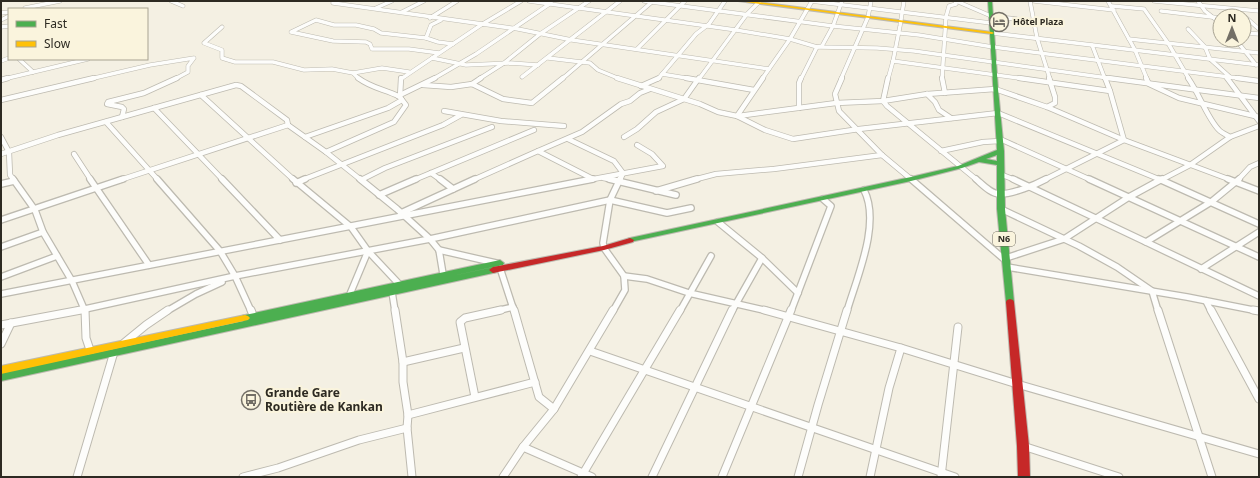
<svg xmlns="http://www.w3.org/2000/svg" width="1260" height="478" viewBox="0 0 1260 478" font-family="'Noto Sans',sans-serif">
<rect width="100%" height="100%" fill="#f4f0e3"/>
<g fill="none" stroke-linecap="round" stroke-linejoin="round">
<defs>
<g id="street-far3">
<polyline points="171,1 183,6"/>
<polyline points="335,1 333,3 518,29 572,40 769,69"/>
<polyline points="529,1 736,30 790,39 817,47 877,48 914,51 1115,79"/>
<polyline points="644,1 833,26 919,35 993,47 1245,79"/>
<polyline points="811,1 991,23"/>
<polyline points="956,1 991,16 1034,21"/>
<polyline points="1030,1 1037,38 1050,79"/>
<polyline points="1034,1 1114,10"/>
<polyline points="1108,1 1135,50 1147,79"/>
<polyline points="1154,1 1259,11"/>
<polyline points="1198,1 1205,11 1220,23"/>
<polyline points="1112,6 1144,9 1168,43 1189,79"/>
<polyline points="25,8 60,1"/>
<polyline points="376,8 392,1"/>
<polyline points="1161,11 1220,18"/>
<polyline points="402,12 424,1"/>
<polyline points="1,13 9,12"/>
<polyline points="1244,16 1259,29"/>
<polyline points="430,18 457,1"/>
<polyline points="1,20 9,16"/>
<polyline points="1,27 9,26"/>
<polyline points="222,27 204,43 222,50 222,58 235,62 273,62 304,70 332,69 353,73 359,79"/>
<polyline points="1188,29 1205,47 1210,59 1230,77"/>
<polyline points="992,33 1259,65"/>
<polyline points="1244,33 1259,34"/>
<polyline points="426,38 431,25 441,20"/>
<polyline points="1129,39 1259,53"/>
<polyline points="1236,40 1256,65"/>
<polyline points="1092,45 1105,79"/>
<polyline points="637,49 685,1"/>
<polyline points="439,53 409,49 372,49 370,44 366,42 333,41 291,32 316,20 334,25 356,25 374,29 381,33 426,38 438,42 453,44"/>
<polyline points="432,58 466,65 511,63 538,65"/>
<polyline points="548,58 590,63 598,70 620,79"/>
<polyline points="19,59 33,72"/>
<polyline points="1,61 9,58"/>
<polyline points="893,61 1026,79"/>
<polyline points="893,61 900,26 904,1"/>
<polyline points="353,73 382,68 409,72"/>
<polyline points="662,74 692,79"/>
<polyline points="522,77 620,1"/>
<polyline points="1226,77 1228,79"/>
<polyline points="4,79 88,59"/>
<polyline points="90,79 150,65 194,58 188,66 188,72 175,79"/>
<polyline points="401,79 481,25 521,1"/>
<polyline points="433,79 476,54 551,3"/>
<polyline points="479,79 504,63 540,34 589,1"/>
<polyline points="562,79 653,1"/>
<polyline points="658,79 696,34 709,24 725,1"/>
<polyline points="699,79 747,14 760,1"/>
<polyline points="762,79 790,39 812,1"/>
<polyline points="801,79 817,47 822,46 833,26 842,1"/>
<polyline points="841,79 868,17 871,1"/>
<polyline points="888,79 893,61"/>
<polyline points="942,79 946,17 949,6 956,4 955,1"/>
</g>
<g id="street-far2">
<path d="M358,78C373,89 385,89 400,97"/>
<polyline points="617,78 700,104 718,112 737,116 765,130 793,139 859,129 998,113 1161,180"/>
<polyline points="686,78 754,90"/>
<polyline points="842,78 835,94 839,111 882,155 912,180"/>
<polyline points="888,78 883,101 887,106 977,180"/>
<polyline points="942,78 945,93"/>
<polyline points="1019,78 1110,91 1124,140 1044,180"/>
<polyline points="1105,78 1110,91"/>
<polyline points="1108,78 1259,98"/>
<polyline points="1146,78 1149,84 1179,98 1259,117"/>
<path d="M1188,78C1199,93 1207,118 1219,130C1222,133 1227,135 1230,137"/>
<polyline points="1227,78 1259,121"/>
<polyline points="1237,78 1259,81"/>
<polyline points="1,80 8,78"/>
<polyline points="472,84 481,78"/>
<polyline points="423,85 451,87 472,84 503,99 532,103 563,78"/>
<polyline points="641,86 659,78"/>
<polyline points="927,94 935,102 939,110 951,118"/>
<polyline points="201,95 294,180"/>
<polyline points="398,96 435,78"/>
<polyline points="1,100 94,78"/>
<polyline points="1047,107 1055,103 1055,97 1049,78"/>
<polyline points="154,108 223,180"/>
<polyline points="799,108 799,83 801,78"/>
<polyline points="444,111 501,121 564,126"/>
<polyline points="737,116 763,78"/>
<polyline points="738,116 836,103 883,101 927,94 995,89 1047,107 1124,140 1231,180"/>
<polyline points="122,117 124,109 122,107 107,104 108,102 144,93 177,78"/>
<polyline points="106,122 158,180"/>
<polyline points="1,137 9,152 10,175 14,180"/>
<polyline points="305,137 388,108 402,100"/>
<polyline points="624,137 637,129 656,112 684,99 699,78"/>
<polyline points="568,139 614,161 623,173 620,180"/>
<polyline points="1000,139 1091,180"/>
<polyline points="538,151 582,132 621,104 630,101 640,93 650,89"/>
<polyline points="941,151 983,142 1000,141"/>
<polyline points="1,154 58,135 236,85 241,86 287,120 288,125 326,152"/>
<polyline points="74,154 91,180"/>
<polyline points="431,173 441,180"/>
<polyline points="1000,174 1015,180"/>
<polyline points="603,178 614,180"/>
<polyline points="120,180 288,125"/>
<polyline points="302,180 443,125 461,115"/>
<polyline points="361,180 385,168 492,127"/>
<polyline points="361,180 326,152 394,122 406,105 400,97 401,78"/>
<polyline points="414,180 534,130"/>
<polyline points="473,180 538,151 593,179"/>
<polyline points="588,180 663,166 652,154 637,145"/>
<polyline points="693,180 716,174 774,169 882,155"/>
<polyline points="1161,180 1190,165 1230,137 1259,126"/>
<polyline points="1238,180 1250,167 1259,163"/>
</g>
<g id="street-far1">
<polyline points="13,179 35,210 43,232 72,281 85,311"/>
<polyline points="90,179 149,265"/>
<polyline points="157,179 220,251 235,276 251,311"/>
<polyline points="222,179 280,240"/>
<polyline points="293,179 351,227 368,251 399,284"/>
<polyline points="360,179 397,209 430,239 439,250 443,274"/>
<polyline points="440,179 453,189"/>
<polyline points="609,179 676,195"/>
<polyline points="911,179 1005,260"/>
<path d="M976,179C983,185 991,194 1000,194C1013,194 1035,185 1046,179"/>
<polyline points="1013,179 1146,242 1211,202 1239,179"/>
<polyline points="1089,179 1259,257"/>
<polyline points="1159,179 1259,224"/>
<polyline points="1228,179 1259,191"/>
<polyline points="296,183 305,179"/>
<polyline points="1,184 14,181"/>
<polyline points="656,191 697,179"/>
<polyline points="379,195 416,179"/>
<polyline points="1001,209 1079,246 1117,267 1152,291 1158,311"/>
<polyline points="401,213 475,179"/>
<polyline points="1,220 123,179"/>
<polyline points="718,222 762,258 798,293"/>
<polyline points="1146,242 1259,296"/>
<polyline points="1,247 43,232"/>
<polyline points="439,250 496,263"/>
<polyline points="1006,258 1064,239 1129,197 1162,179"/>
<polyline points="1007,267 1187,297 1258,311"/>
<polyline points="500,268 514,311"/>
<polyline points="1201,269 1259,232"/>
<polyline points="624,276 647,279 689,293 768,311"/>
<polyline points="1,277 57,256"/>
<polyline points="392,292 395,311"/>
<polyline points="1,294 593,179"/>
<polyline points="350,294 368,251"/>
<polyline points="1206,301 1211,311"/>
<polyline points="76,311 235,276 430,239 610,200 667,213 691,208"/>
<polyline points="167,311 196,294 222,282"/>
<polyline points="496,311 513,307"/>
<polyline points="613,311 625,290 624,276 604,248 603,243 610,200 620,179"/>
<polyline points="680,311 711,256"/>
<polyline points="732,311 762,258"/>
<polyline points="791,311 831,206 823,199"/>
<path d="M847,311C857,277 881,223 864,190"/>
</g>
<g id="street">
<polyline points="85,310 86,338 91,353"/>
<polyline points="251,310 253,315"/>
<polyline points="395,310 403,362 403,382 408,415 407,428 412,477"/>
<polyline points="514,310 539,397 554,409"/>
<polyline points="764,310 901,348 1017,384 1259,454"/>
<polyline points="1158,310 1212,477"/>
<polyline points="1211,310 1259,399"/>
<polyline points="1253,310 1259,311"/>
<polyline points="1,325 81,310"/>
<polyline points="124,343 146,325 168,310"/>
<polyline points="1,344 11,323"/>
<polyline points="590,351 955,477"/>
<polyline points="403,362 464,348"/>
<polyline points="475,397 460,322 465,318 501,310"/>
<polyline points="408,415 535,382"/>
<polyline points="1023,446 1119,477"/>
<polyline points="523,447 592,477"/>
<polyline points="77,477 114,352"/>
<polyline points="243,477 278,468 359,440 407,428"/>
<polyline points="503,477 523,447 554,409 613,310"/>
<polyline points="581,477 680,310"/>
<polyline points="652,477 732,310"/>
<polyline points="722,477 791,310"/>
<polyline points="798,477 818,405 847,310"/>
<polyline points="870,477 889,388 901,348"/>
<polyline points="941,477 958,327"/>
</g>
<g id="fast">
<path d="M988,1H992L998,89L1004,151L1005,209L1014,302L1013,304H1007L1006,302L997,209V165L979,162L962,168L911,181L630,242L626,240L630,238L911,177L958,166L997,150ZM997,155V161L986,159Z"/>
<polygon points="500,260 504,263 503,265 447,277 493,267 496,268 497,270 496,272 493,273 1,381 1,373 244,321 240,318 242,316 245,315"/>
</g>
<g id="slow">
<polygon points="738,1 750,1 992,32 994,33 992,34"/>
<polygon points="245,315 248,316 250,318 248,320 1,374 1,366"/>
</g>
<g id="jam">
<polygon points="630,238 634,240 633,242 604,250 493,273 489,270 493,267 603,246"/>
<polygon points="1010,299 1013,300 1014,302 1029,446 1030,477 1018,477 1017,446 1006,302 1007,300"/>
</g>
</defs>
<use href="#street-far3" stroke="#bdbab0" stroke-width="4.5"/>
<use href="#street-far2" stroke="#bdbab0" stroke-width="6"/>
<use href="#street-far1" stroke="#bdbab0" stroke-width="8"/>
<use href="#street" stroke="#bdbab0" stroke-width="9"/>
<use href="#fast" stroke="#bdbab0" stroke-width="2"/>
<use href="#slow" stroke="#bdbab0" stroke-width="2"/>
<use href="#jam" stroke="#bdbab0" stroke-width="2"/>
<use href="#street-far3" stroke="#fdfdfb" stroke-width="3.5"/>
<use href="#street-far2" stroke="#fdfdfb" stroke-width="4.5"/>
<use href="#street-far1" stroke="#fdfdfb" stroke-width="5.5"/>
<use href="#street" stroke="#fdfdfb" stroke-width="7"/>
<use href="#fast" fill="#4caf50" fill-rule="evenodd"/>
<use href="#slow" fill="#ffc107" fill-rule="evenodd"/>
<use href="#jam" fill="#c62828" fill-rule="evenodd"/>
</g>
<defs>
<symbol id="hotel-ring" viewBox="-11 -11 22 22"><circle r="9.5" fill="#faf4dd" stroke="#736f66" stroke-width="1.5"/><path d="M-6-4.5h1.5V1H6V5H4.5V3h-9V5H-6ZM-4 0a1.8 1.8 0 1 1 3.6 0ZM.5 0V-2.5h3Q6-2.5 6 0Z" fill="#736f66"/></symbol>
<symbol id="bus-ring" viewBox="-11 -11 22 22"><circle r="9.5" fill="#faf4dd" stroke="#736f66" stroke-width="1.5"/><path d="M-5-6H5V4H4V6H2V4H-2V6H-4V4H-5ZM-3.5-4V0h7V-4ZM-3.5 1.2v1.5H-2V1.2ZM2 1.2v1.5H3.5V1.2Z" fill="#736f66"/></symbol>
</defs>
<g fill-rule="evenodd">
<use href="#hotel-ring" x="988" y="11" width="22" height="22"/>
<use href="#bus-ring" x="240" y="389" width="22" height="22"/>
</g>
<g text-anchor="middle" stroke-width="4" stroke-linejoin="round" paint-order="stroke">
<g font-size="9" font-weight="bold" fill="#2d2a22" stroke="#faf4dd" text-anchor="start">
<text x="1013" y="25">Hôtel Plaza</text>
</g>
<rect fill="#faf4dd" stroke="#6a675a" stroke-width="1" x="993" y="232" width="22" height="14" rx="3"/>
<g font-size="9" font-weight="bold" fill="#2d2a22">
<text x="1004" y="242">N6</text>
</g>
<g font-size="12" font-weight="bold" fill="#2d2a22" stroke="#faf4dd" text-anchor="start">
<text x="265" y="397">Grande Gare<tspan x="265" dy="14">Routière de Kankan</tspan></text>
</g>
</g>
<rect width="1260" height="478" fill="none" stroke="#2d2a22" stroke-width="4"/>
<rect x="8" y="8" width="140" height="52" fill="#faf4dd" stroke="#a8a392"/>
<rect x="16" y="21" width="20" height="6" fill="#4caf50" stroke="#a8a392"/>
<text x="44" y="28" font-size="12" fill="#2d2a22">Fast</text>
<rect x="16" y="41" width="20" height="6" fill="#ffc107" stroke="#a8a392"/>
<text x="44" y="48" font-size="12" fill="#2d2a22">Slow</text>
<g transform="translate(1232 28)"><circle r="19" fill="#faf4dd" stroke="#a8a392"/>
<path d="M0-3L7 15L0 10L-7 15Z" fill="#736f66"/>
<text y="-6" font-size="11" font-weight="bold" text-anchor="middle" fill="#2d2a22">N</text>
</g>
</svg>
